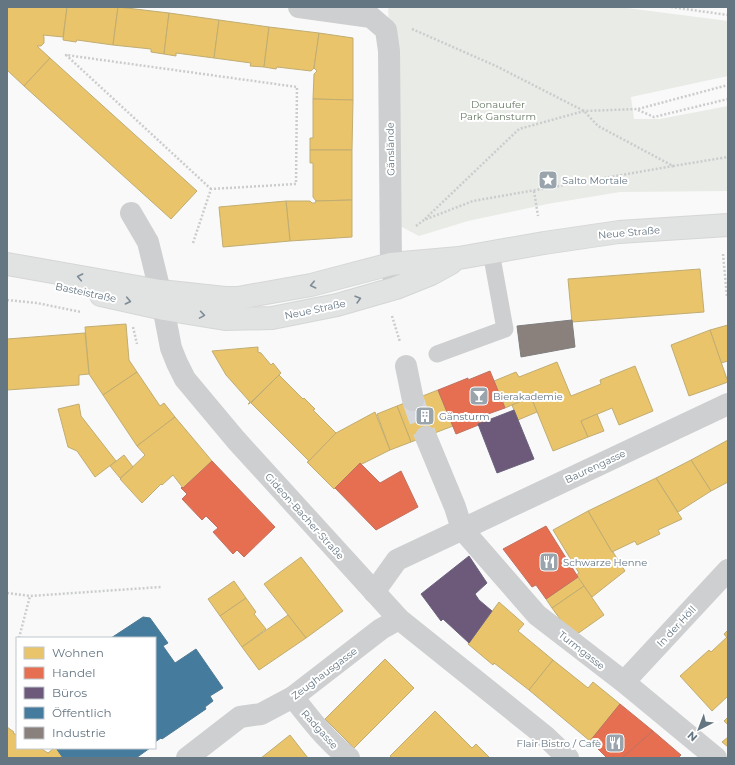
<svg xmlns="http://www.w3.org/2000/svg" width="735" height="765" viewBox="0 0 735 765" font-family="Montserrat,sans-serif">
<rect width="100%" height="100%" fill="#f9f9f9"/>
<polygon fill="#e8ebe6" points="388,7 619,7 728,21 728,76 631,97 634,119 660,119 728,106 728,191 620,192 547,204 468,221 419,236 400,226"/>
<g fill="#e9c46a" stroke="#c1ad72">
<polygon points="7,7 67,7 63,37 43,35 44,37 44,43 41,46 37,46 50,58 24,86 7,70"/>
<polygon points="67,7 118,7 113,45 77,40 76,42 63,40"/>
<polygon points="118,7 169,13 164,54 151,52 151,49 113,45"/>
<polygon points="169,13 219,20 214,58 176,53 176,56 164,54"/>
<polygon points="219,20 269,27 264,67 250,66 251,63 214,58"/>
<polygon points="269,27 319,33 314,68 311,71 277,67 276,69 264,67"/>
<polygon points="319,33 353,38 353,100 313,99 314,74 317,71 314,68"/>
<polygon points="50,58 197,191 171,219 24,86"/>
<polygon points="313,99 353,100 352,150 310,150 310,138 313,138"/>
<polygon points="310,150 352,150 352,200 316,201 313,197 313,163 310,163"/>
<polygon points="352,200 352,237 290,241 286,201 310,201 312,203 315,203 316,201"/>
<polygon points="286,201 290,241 223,247 219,207"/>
<polygon points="700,269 704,312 572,322 568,279"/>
<polygon points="126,324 129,360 137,372 103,395 89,374 85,327"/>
<polygon points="728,325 728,361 721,363 710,330"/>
<polygon points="710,330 728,382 689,396 671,345"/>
<polygon points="85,333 89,374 79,375 79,385 7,390 7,339"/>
<polygon points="258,347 258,352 261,353 271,365 273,363 281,373 249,404 248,404 250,402 226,375 212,351"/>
<polygon points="557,362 571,396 601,384 600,380 635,366 653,411 619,425 612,408 581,421 588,437 553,451 531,397 505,408 494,381 516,372 519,377"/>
<polygon points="137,372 160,406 164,403 175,417 137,446 103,395"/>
<polygon points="279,375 303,399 304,398 315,409 313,410 336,433 309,461 251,403"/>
<polygon points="438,390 453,426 411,442 397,406"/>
<polygon points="531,397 537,412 518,420 512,405"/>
<polygon points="79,404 81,416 116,461 95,477 77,451 68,447 58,409"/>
<polygon points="397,406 411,442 390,450 377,414"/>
<polygon points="375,412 390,450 362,464 360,463 334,489 307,462 309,461 336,433"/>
<polygon points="597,414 604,431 588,437 581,421"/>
<polygon points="175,417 212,461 183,488 173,475 162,485 161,484 142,503 120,479 145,455 137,446"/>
<polygon points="728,440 728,482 711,491 691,460"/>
<polygon points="124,455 133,467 120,478 110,466"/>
<polygon points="691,460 711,491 678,512 656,478"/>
<polygon points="656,478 682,519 658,530 660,534 637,545 635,541 612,552 588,511"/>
<polygon points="588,511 612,552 613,552 625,571 592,597 576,575 579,573 553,530"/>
<polygon points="301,557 343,611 306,638 264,584"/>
<polygon points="578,577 584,586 552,608 546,599"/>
<polygon points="234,581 246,598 220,616 208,599"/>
<polygon points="584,586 604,615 573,637 552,608"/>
<polygon points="246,598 256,612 254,614 266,629 242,647 220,616"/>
<polygon points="499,602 524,624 518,631 553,660 529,690 494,663 493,665 468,644"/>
<polygon points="288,615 306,638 259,670 242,647"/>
<polygon points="728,630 728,639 724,634"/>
<polygon points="727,637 728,639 728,696 712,711 680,676 709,650 711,652"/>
<polygon points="385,659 414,688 354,748 325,719"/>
<polygon points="553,660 588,688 593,682 620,704 590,741 529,690"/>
<polygon points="435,711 472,748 476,744 490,758 392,758 390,756"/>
<polygon points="728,717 728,725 724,721"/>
<polygon points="7,727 14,732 13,733 17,735 17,748 40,748 48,753 54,748 56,748 63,758 7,758"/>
<polygon points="290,735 308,758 261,758"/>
<polygon points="728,737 728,747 722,742"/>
</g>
<g fill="#e76f51" stroke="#c07160">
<polygon points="490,371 505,408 488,414 491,420 456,434 438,390 468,378 468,380"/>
<polygon points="212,461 275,527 244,557 237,550 233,554 213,532 218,528 206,516 202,520 182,499 187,494 181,488 182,487 183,488"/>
<polygon points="360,463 380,483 401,471 418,507 376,530 335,488"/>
<polygon points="546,526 578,577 546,599 536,585 532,587 503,549"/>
<polygon points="620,704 653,731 622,758 607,758 590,741"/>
<polygon points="653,731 681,755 678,758 622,758"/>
</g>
<g fill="#6d597a" stroke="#6b627d">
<polygon points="514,410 534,459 497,473 478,424"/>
<polygon points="469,556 487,583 475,594 479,600 492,611 469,643 443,619 441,621 421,594"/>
</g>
<g fill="#457b9d" stroke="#4f7a95">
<polygon points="143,617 150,618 168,643 163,646 175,663 196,649 223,688 210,696 213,701 205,707 206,709 162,739 161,738 155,742 155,638 111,638"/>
<polygon points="56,748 150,748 136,758 63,758"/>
</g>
<polygon fill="#8a817c" stroke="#7f7e7e" points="572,320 575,347 521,357 517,326"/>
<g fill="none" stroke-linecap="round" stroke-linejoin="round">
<polyline stroke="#d4d8dc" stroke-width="22" stroke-dasharray="22 11" stroke-linecap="butt" points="413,400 426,437"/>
<defs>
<g id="secondary">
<polyline points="7,264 160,291 225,298 238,298 311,285 391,264 459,258 544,243 619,232 728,225"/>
<polyline points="101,295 164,309 225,319 272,318 337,305 396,288 431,274 451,263"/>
</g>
</defs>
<use href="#secondary" stroke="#d5d6d7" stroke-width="24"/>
<g stroke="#cbcccd" stroke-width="2.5" stroke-dasharray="2 2" stroke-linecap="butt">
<polyline points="671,7 728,15"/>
<polyline points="412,29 496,66 584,111 598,126 673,166 728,157"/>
<polyline points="638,110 654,117 728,99"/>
<polyline points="534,191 538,216"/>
<polyline points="425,219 519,129 584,111 638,109 728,85"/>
<polyline points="416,226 424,220 473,201 673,166"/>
<polyline points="193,243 211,189 296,184 297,87 66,55 211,189"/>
<polyline points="723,254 727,297 728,297"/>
<polyline points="7,300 37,303 81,312"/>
<polyline points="392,316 400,342"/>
<polyline points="133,327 137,344"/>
<polyline points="7,593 30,596 161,587"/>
<polyline points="19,638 30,596"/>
</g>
<polyline stroke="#cecfd0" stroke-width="17" points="437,354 505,329 491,252"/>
<g stroke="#cecfd0" stroke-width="22">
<polyline points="299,7 371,17 386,30 389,51 391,264 396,288"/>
<polyline points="131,213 148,242 160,291 171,348 177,363 185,379 236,440 399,619 545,736 568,758"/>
<polyline points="406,366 413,400"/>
<polyline points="426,437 455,507 462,529 537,615 624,682 716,758"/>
<polyline points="374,592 397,560 728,404"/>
<polyline points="624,682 728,570"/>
<path d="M293,697C310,719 327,741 349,758"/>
<polyline points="187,758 240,717 261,714 293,697 381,629 399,619"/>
</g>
<use href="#secondary" stroke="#e1e2e2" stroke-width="22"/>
</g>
<defs><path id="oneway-chevron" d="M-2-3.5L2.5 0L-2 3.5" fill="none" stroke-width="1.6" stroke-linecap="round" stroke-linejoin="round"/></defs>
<g stroke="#7e8c96">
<use href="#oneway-chevron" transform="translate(80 277) rotate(-169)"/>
<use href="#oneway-chevron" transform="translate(313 285) rotate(167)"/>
<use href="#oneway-chevron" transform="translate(358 299) rotate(-16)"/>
<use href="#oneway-chevron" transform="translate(128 301) rotate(12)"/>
<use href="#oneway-chevron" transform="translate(202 315) rotate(9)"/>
</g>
<defs>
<symbol id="sight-square" viewBox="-11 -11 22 22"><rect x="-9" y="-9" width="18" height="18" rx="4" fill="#99a4ac" stroke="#fff"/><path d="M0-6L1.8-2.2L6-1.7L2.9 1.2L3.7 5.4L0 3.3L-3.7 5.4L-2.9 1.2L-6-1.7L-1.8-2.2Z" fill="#fff"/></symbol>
<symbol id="bar-square" viewBox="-11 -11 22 22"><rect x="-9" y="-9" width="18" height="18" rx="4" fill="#99a4ac" stroke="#fff"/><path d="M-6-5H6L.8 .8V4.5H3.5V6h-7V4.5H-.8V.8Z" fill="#fff"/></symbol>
<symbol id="building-square" viewBox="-11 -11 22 22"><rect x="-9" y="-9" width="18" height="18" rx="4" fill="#99a4ac" stroke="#fff"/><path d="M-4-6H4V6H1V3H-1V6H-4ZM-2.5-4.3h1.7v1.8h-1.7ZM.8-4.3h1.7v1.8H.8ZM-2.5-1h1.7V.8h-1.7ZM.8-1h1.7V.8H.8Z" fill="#fff"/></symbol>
<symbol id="restaurant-square" viewBox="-11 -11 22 22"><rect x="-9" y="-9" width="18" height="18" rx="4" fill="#99a4ac" stroke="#fff"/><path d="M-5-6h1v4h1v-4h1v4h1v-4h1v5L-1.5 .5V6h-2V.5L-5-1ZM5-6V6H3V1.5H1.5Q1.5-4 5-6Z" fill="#fff"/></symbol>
</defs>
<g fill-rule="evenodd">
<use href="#sight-square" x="537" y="169" width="22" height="22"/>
<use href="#bar-square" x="468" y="385" width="22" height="22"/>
<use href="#building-square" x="414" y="405" width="22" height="22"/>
<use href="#restaurant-square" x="538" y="551" width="22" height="22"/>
<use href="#restaurant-square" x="604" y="732" width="22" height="22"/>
</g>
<g text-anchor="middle" stroke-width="4" stroke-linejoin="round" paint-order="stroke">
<g font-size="10" fill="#687a64" stroke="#fff">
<text x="498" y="108">Donauufer<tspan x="498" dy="12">Park Gansturm</tspan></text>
</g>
<g font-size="10" fill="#657683" stroke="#fff">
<text transform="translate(390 149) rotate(-91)" y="4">Gänslände</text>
<text transform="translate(629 232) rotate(-5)" y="4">Neue Straße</text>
<text transform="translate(86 292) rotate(12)" y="4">Basteistraße</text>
<text transform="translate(315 309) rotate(-12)" y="4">Neue Straße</text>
<text transform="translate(595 466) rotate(-25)" y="4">Baurengasse</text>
<text transform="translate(305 516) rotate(48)" y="4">Gideon-Bacher-Straße</text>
<text transform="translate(676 626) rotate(-47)" y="4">In der Höll</text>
<text transform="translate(582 650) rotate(38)" y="4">Turmgasse</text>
<text transform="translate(324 673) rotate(-37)" y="4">Zeughausgasse</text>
<text transform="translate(320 729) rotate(48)" y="4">Radgasse</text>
</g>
<g font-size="10" fill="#657683" stroke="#fff" text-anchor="start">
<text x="562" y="184">Salto Mortale</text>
<text x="493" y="400">Bierakademie</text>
<text x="439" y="420">Gänsturm</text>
<text x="563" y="566">Schwarze Henne</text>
<text x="601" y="747" text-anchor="end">Flair Bistro / Cafè</text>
</g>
</g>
<rect width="735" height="765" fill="none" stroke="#657683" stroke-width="16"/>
<rect x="16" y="637" width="140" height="112" fill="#ffffff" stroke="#c1c8cd"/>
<rect x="24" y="647" width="20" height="12" fill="#e9c46a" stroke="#c1c8cd"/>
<text x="52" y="657" font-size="12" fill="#657683">Wohnen</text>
<rect x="24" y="667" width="20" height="12" fill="#e76f51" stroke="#c1c8cd"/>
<text x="52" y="677" font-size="12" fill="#657683">Handel</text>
<rect x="24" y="687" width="20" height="12" fill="#6d597a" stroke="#c1c8cd"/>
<text x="52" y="697" font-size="12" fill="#657683">Büros</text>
<rect x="24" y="707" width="20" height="12" fill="#457b9d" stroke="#c1c8cd"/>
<text x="52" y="717" font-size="12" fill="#657683">Öffentlich</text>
<rect x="24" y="727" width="20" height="12" fill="#8a817c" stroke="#c1c8cd"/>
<text x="52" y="737" font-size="12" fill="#657683">Industrie</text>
<g transform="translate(699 729) rotate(222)" stroke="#ffffff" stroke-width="3" paint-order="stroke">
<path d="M0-3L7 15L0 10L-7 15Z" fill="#657683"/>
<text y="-6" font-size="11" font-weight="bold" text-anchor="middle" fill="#657683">N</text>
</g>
</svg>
